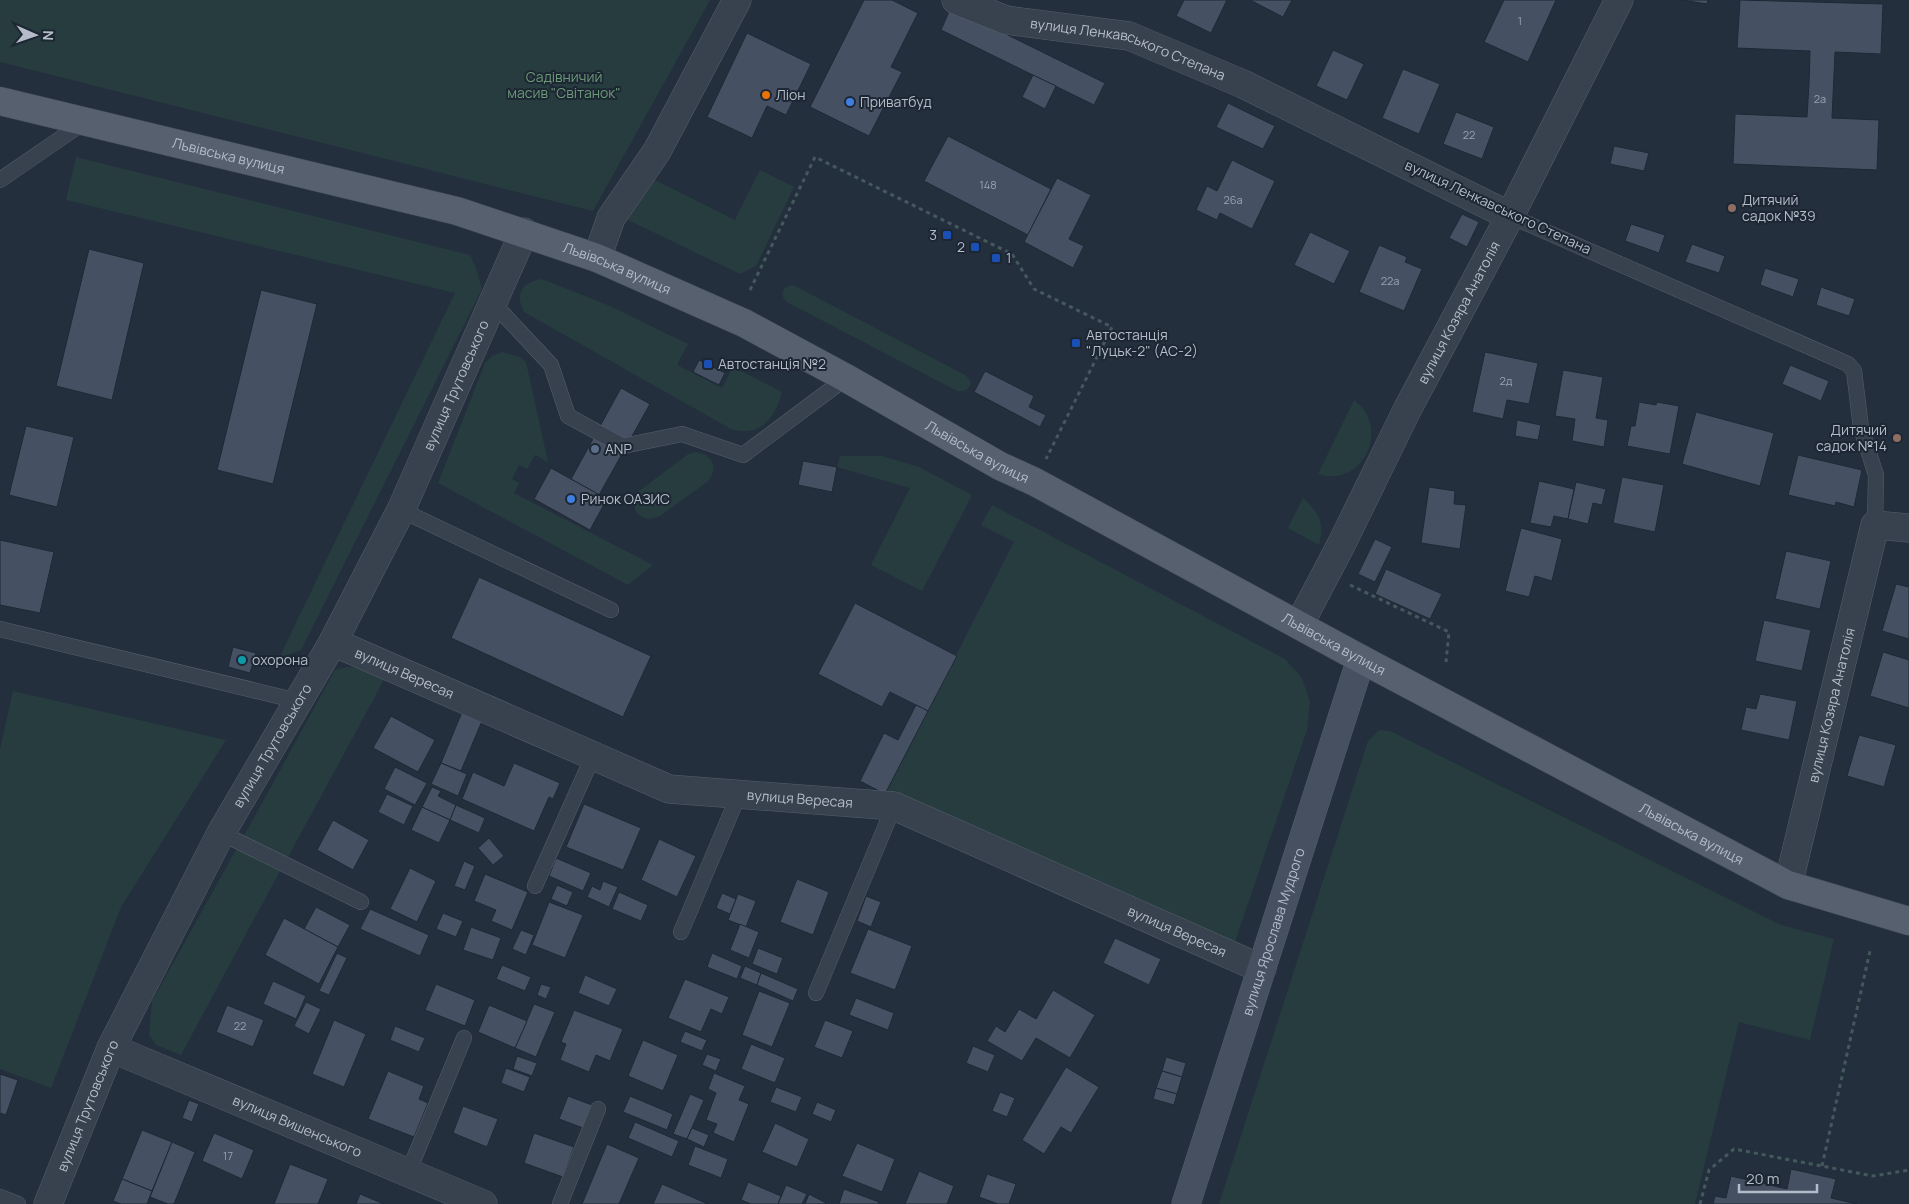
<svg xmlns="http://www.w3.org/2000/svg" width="1909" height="1204" viewBox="0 0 1909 1204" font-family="Manrope,sans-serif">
<rect width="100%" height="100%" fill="#242f3e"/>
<g fill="#263c3f">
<polygon points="0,0 710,0 593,211 0,62"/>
<polygon points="76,157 470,255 476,268 482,289 301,650 279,658 455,293 66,200"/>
<polygon points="760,170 794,187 756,266 740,274 628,220 629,213 653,179 735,220"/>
<path d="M539,279L547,281L610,306L688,344L677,365L722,388L733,367L782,392C775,418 761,438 731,429L524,312C515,295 521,284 539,279Z"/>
<path d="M790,285L795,286L965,375L969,379L971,384C967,391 964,392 957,391L787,302C780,296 781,289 790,285Z"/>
<polygon points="502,352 520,357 526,362 548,462 535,455 527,469 519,465 512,479 519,483 514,493 653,565 628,585 438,483 485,363 492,356"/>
<path d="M1354,400C1392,428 1362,489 1318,474Z"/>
<path d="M694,452C712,453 720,468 707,482L660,516C643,524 630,513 635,494L687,455Z"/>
<polygon points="840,456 882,456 919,467 972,495 922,591 871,565 910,488 837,467"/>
<path d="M1303,498C1319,513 1325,523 1319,545L1288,528Z"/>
<polygon points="992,505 1285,659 1302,678 1310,702 1307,730 1234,945 885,794 1014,542 981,525"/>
<polygon points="348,667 368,668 385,678 287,859 244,836 335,670"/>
<polygon points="13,691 226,740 121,907 51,1088 0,1069 0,749"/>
<polygon points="1379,730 1390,731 1781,925 1834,939 1810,1040 1739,1022 1695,1204 1219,1204 1368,741"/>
<polygon points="237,848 280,871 181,1055 156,1045 149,1035 152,1001"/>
</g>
<g fill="#455162" stroke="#1f2835">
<polygon points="864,0 892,0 918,13 891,67 902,72 869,136 810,107"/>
<polygon points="1184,0 1227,0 1211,33 1176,16"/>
<polygon points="1250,0 1292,0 1283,17"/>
<polygon points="1504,0 1556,0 1528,62 1484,42"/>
<polygon points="1682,0 1708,0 1707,4"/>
<polygon points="1740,0 1883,4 1881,54 1835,52 1832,118 1879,120 1877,170 1733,164 1735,114 1807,117 1809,84 1810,51 1737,48"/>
<polygon points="951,7 1105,83 1094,105 941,30"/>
<polygon points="747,33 811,64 786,115 767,106 752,138 707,117"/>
<polygon points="1333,50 1364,64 1347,100 1316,86"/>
<polygon points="1403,69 1440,84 1419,134 1382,118"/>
<polygon points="1033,75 1056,86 1045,109 1022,97"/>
<polygon points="1228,103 1275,126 1263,149 1216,127"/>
<polygon points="1456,112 1494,127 1482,159 1443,144"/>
<polygon points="948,136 1051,189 1028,235 924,181"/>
<polygon points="1614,146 1649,153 1644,171 1610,164"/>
<polygon points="1232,160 1275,181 1252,229 1220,213 1217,220 1196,210 1207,186 1217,191"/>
<polygon points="1057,178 1091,195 1069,239 1084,246 1073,268 1024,242"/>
<polygon points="1462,214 1479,222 1467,247 1449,238"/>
<polygon points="1631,224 1665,235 1659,253 1625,241"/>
<polygon points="1310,232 1350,251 1334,284 1294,265"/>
<polygon points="1692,244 1725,256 1719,273 1685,262"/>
<polygon points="1379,245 1407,257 1405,262 1422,269 1404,311 1359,292"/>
<polygon points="89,249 144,263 112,400 56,386"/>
<polygon points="1765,268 1799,279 1793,297 1760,285"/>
<polygon points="1821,287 1855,299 1849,316 1816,305"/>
<polygon points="261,290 317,304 273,484 217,470"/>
<polygon points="1485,352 1538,363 1529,404 1507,400 1503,419 1472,412"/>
<polygon points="699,360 725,373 719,385 693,372"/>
<polygon points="1790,365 1829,381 1821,401 1782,384"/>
<polygon points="1563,370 1603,377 1596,418 1608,420 1604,447 1572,441 1575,419 1555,416"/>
<polygon points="985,371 1034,396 1029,407 1046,415 1040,427 974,392"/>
<polygon points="621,388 650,404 599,495 571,479"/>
<polygon points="1639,402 1656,405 1657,402 1679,406 1670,454 1627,446 1631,426 1635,426"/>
<polygon points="1696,412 1774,433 1760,486 1682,464"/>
<polygon points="1517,420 1541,425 1538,440 1515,436"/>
<polygon points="26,426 74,437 57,507 9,495"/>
<polygon points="1798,455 1862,470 1854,507 1836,502 1835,506 1788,495"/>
<polygon points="803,461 837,467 832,492 798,485"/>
<polygon points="551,468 607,499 590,530 534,499"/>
<polygon points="1622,477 1664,485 1655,532 1613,523"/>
<polygon points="1539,481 1574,489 1568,519 1554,516 1551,527 1530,523"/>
<polygon points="1576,482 1606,489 1602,505 1593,503 1588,524 1568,519"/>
<polygon points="1429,487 1455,491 1454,504 1466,505 1460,549 1421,543"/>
<polygon points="1521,528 1562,539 1552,581 1535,576 1529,597 1505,591"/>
<polygon points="1375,539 1392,547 1375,582 1358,574"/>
<polygon points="0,540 54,552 40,613 0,605"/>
<polygon points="1786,551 1831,561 1820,609 1775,599"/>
<polygon points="1386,569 1442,594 1430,619 1375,594"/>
<polygon points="479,577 651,656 623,717 451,638"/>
<polygon points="1896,584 1909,587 1909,639 1882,631"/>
<polygon points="855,603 957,656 928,711 890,692 882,707 818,674"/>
<polygon points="1764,620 1811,630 1802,671 1755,661"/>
<polygon points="233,647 256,653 250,673 228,667"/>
<polygon points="1883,652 1909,660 1909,708 1870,696"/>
<polygon points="1760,694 1797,701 1789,740 1741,730 1746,707 1756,709"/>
<polygon points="916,705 928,711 885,794 860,781 884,733 898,740"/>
<polygon points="462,712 482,721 461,771 441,763"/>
<polygon points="391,716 435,740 418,772 373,748"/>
<polygon points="1859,735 1896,745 1884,787 1847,776"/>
<polygon points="441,763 467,774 458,796 431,784"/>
<polygon points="514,763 560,783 553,799 549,797 534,831 462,799 473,772 504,786"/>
<polygon points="395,767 427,783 415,805 384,789"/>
<polygon points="432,787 441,791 438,796 456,805 450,820 422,807"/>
<polygon points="387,794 413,806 404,825 378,812"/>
<polygon points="584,804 641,828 623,870 566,847"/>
<polygon points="456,805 485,818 479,833 450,820"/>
<polygon points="422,807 450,820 439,843 411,830"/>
<polygon points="333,820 369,840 353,870 317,850"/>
<polygon points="489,838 504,856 493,865 478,848"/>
<polygon points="659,839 696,856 677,897 641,880"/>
<polygon points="556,858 591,873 583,891 549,876"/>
<polygon points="464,861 475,866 465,890 454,886"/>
<polygon points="410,868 436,881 417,922 390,909"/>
<polygon points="485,874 528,892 512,930 491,921 496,910 474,901"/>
<polygon points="797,879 829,892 813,935 780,922"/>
<polygon points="603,881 618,887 609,907 587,897 592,886 600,890"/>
<polygon points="557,885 573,892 567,906 551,899"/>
<polygon points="619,892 648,905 641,921 612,909"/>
<polygon points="722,893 736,899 730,914 716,908"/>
<polygon points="738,894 756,901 746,927 728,920"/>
<polygon points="866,896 881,902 871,927 857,921"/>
<polygon points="549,902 583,915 565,958 532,945"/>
<polygon points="316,907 350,925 338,947 304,929"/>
<polygon points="370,909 429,935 420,956 360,929"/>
<polygon points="443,913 463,921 456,937 436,929"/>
<polygon points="284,918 338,947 319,984 265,955"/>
<polygon points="740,924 759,932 749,958 730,950"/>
<polygon points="471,927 501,938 493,960 463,950"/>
<polygon points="868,929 912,946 895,990 850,973"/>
<polygon points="521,930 534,935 526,955 512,949"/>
<polygon points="1115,938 1161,959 1149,985 1103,963"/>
<polygon points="758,948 783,958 777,974 752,964"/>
<polygon points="337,953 347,958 329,995 319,991"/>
<polygon points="712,953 742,966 737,979 707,967"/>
<polygon points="502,965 531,977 525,991 496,979"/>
<polygon points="745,966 761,973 757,985 740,978"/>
<polygon points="761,973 798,989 793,1001 757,985"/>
<polygon points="585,975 617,989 609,1006 578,993"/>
<polygon points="685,979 729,997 722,1014 711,1009 701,1032 668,1018"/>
<polygon points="273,981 306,996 296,1019 263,1004"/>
<polygon points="436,984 475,1000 465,1026 425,1010"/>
<polygon points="541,984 551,987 546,999 537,995"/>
<polygon points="1053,990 1095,1015 1070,1058 1036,1038 1022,1061 987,1041 996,1026 1005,1032 1019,1009 1036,1019"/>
<polygon points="759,991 790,1003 772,1047 742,1035"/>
<polygon points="856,998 894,1013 888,1030 849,1015"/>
<polygon points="306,1002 321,1009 309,1034 294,1026"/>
<polygon points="534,1004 555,1012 536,1057 515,1048"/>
<polygon points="227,1005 264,1020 253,1047 216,1032"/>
<polygon points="489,1005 527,1021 515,1048 478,1032"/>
<polygon points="574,1010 623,1029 610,1061 596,1055 589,1072 560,1060 566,1044 561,1042"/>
<polygon points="334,1020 366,1034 344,1087 312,1074"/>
<polygon points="825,1020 853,1031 842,1058 814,1047"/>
<polygon points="395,1026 425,1038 419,1052 390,1040"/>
<polygon points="685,1031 707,1040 702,1051 680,1042"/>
<polygon points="643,1040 678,1055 663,1091 628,1076"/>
<polygon points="751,1044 785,1058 775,1083 741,1069"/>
<polygon points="973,1046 995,1055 988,1072 966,1063"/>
<polygon points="707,1054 721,1059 716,1071 702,1065"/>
<polygon points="517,1056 537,1063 532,1076 513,1069"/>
<polygon points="1166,1057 1186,1063 1182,1077 1162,1071"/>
<polygon points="1066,1067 1099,1087 1071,1133 1061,1127 1044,1154 1022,1140"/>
<polygon points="506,1068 530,1077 524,1092 501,1083"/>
<polygon points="388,1071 424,1086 419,1099 428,1103 414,1137 368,1119"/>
<polygon points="1162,1071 1182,1077 1177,1094 1156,1088"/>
<polygon points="714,1073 745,1086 739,1100 749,1104 734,1142 713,1133 717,1124 706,1120 716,1093 708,1089"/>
<polygon points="0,1074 18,1080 6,1115 0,1113"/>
<polygon points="776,1087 802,1097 796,1112 770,1102"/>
<polygon points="1156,1088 1177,1094 1174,1105 1153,1099"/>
<polygon points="1000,1092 1015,1098 1007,1117 992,1111"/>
<polygon points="690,1094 704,1100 687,1139 673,1134"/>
<polygon points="568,1096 592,1105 583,1128 559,1119"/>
<polygon points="630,1096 673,1114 667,1130 623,1112"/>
<polygon points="189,1100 199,1104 192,1122 182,1118"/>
<polygon points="817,1102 836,1110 831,1122 812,1114"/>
<polygon points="463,1106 498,1119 487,1147 453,1133"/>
<polygon points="635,1122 679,1141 672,1157 628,1138"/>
<polygon points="775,1123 809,1139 797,1167 762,1152"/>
<polygon points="692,1128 709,1135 704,1147 687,1139"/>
<polygon points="142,1130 172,1142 152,1191 122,1179"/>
<polygon points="214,1133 254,1150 242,1179 202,1161"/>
<polygon points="534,1133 574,1147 563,1177 524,1163"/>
<polygon points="172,1142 195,1152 174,1204 168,1204 150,1197"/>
<polygon points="857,1143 895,1159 882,1192 842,1176"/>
<polygon points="607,1144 639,1158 619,1204 582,1204"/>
<polygon points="695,1146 728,1159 721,1178 688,1165"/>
<polygon points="290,1164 328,1179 318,1204 274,1204"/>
<polygon points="1791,1169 1836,1179 1831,1198 1857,1204 1713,1204 1715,1196 1726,1198 1731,1176 1787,1189"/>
<polygon points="919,1171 954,1186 947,1204 905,1204"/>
<polygon points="987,1174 1016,1184 1009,1204 998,1204 979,1197"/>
<polygon points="122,1179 152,1191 147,1204 121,1204 113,1201"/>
<polygon points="748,1182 781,1196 778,1204 751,1204 741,1200"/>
<polygon points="662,1184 708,1204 653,1204"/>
<polygon points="786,1185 807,1194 802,1204 778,1204"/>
<polygon points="844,1189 879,1202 878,1204 839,1204"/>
<polygon points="360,1194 384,1204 356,1204"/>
<polygon points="809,1194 826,1203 825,1204 805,1204"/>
</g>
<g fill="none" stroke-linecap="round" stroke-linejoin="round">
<defs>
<g id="service">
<polyline points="0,180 86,121"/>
<polyline points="1510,216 1848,364 1854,371 1861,428 1876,475 1875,525"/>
<polyline points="493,303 551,365 568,416 623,446 682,434 743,455 846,378"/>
<polyline points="401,510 611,610"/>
<polyline points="0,629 298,701"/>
<polyline points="221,833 361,902"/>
<polyline points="535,886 593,756"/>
<polyline points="681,932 739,794"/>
<polyline points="816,993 894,806"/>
<polyline points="408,1173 464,1038"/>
<polyline points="0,1197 18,1204"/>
<polyline points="560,1204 598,1109"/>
</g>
<g id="minor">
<path id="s1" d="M956,0L1006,20L1129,36L1243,84L1510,216"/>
<polyline points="597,258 611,218 657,151 737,0"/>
<path id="s2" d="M1299,625L1342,543L1407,410L1510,216L1619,0"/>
<path id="s3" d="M333,642L669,789L894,806L1262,969"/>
<path id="s4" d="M1788,885L1875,525L1909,528"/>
<path id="s5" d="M111,1048L483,1204"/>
<path id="s6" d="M48,1204L111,1048L221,833L333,642L401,510L524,232"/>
</g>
<g id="secondary">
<path id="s7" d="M1186,1204L1361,659"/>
</g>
<g id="primary">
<path id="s8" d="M0,101L457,211L597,258L744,323L846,378L1000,466L1035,482L1361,659L1788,885L1909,921"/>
</g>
</defs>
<use href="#service" stroke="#565f6c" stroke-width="16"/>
<use href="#minor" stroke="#565f6c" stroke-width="29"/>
<use href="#secondary" stroke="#565f6c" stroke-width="29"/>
<use href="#primary" stroke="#414a57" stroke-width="29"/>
<g stroke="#44595c" stroke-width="3" stroke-dasharray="4 4" stroke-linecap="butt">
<polyline points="750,290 815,157 1012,254 1034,289 1112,327 1046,459"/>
<polyline points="1350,585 1449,632 1446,662"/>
<polyline points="1822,1166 1870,951"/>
<polyline points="1700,1204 1709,1170 1734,1149 1873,1176 1909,1170"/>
</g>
<use href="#service" stroke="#38414e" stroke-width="15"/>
<use href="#minor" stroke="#38414e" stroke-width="28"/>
<use href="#secondary" stroke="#465061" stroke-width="28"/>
<use href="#primary" stroke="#56606e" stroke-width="28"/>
</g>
<circle fill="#e8710a" stroke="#1d2633" stroke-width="2" cx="766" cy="95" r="5"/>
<g fill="#3f7fe0" stroke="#1d2633" stroke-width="2">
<circle cx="850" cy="102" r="5"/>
<circle cx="571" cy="499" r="5"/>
</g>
<g fill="#8d6e63" stroke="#1d2633" stroke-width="2">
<circle cx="1732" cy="208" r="5"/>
<circle cx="1897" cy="438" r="5"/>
</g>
<g fill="#1a4fb4" stroke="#1d2633" stroke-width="2">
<rect x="942" y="230" width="10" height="10" rx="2.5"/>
<rect x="970" y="242" width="10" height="10" rx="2.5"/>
<rect x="991" y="253" width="10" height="10" rx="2.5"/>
<rect x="1071" y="338" width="10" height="10" rx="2.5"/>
<rect x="703" y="359" width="10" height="10" rx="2.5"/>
</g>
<circle fill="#5c6f8a" stroke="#1d2633" stroke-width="2" cx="595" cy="449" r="5"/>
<circle fill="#0f9aa8" stroke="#1d2633" stroke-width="2" cx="242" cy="660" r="5"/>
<g text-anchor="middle" stroke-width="4" stroke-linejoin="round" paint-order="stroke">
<g font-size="11" fill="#98a1af">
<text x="1520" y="25">1</text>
<text x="1820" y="103">2а</text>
<text x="1469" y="139">22</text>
<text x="988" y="189">148</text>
<text x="1233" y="204">26а</text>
<text x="1390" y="285">22а</text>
<text x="1506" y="385">2д</text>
<text x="240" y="1030">22</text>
<text x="228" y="1160">17</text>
</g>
<g font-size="14" fill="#b4bcc9" stroke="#1d2633">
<text dy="5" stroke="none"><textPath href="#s1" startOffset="180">вулиця Ленкавського Степана</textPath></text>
<text dy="5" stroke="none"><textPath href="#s8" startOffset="235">Львівська вулиця</textPath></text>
<text transform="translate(1498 207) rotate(25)" y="5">вулиця Ленкавського Степана</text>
<text dy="5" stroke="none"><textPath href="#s8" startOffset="640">Львівська вулиця</textPath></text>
<text dy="5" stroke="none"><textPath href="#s2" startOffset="351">вулиця Козяра Анатолія</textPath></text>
<text dy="5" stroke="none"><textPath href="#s6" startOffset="916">вулиця Трутовського</textPath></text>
<text dy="5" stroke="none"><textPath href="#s8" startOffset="1045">Львівська вулиця</textPath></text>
<text dy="5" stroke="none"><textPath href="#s8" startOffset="1450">Львівська вулиця</textPath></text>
<text dy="5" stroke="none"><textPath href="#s3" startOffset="78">вулиця Вересая</textPath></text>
<text dy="5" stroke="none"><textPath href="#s4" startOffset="185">вулиця Козяра Анатолія</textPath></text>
<text dy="5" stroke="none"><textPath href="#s6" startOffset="511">вулиця Трутовського</textPath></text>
<text dy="5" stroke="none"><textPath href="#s3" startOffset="498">вулиця Вересая</textPath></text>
<text dy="5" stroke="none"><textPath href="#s8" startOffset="1855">Львівська вулиця</textPath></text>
<text dy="5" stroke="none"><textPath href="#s3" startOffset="902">вулиця Вересая</textPath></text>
<text dy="5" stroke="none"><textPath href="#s7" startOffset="286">вулиця Ярослава Мудрого</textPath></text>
<text dy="5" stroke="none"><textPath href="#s6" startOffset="106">вулиця Трутовського</textPath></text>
<text dy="5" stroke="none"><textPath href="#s5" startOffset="202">вулиця Вишенського</textPath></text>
</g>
<g font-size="14" fill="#6b9a76" stroke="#1d2633">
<text x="564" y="82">Садівничий<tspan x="564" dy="16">масив "Світанок"</tspan></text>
</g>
<g font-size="14" fill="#b4bcc9" stroke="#1d2633" text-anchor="start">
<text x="776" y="100">Ліон</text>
<text x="860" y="107">Приватбуд</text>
<text x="1742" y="205">Дитячий<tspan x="1742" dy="16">садок №39</tspan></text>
<text x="937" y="240" text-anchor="end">3</text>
<text x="965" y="252" text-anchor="end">2</text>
<text x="1006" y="263">1</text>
<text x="1086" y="340">Автостанція<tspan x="1086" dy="16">"Луцьк-2" (АС-2)</tspan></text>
<text x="718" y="369">Автостанція №2</text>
<text x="1887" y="435" text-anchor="end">Дитячий<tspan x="1887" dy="16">садок №14</tspan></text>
<text x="605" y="454">ANP</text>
<text x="581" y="504">Ринок ОАЗИС</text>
<text x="252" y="665">охорона</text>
</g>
</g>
<g transform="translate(35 35) rotate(92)" stroke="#1d2633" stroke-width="4" paint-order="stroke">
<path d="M0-4L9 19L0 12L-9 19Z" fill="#b4bcc9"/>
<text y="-8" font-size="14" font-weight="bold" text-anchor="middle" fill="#b4bcc9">N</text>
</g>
<path d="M1739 1184v8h78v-8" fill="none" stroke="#b4bcc9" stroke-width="2.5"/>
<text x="1746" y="1184" font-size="15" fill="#b4bcc9" stroke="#1d2633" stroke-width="4" paint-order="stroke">20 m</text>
</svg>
